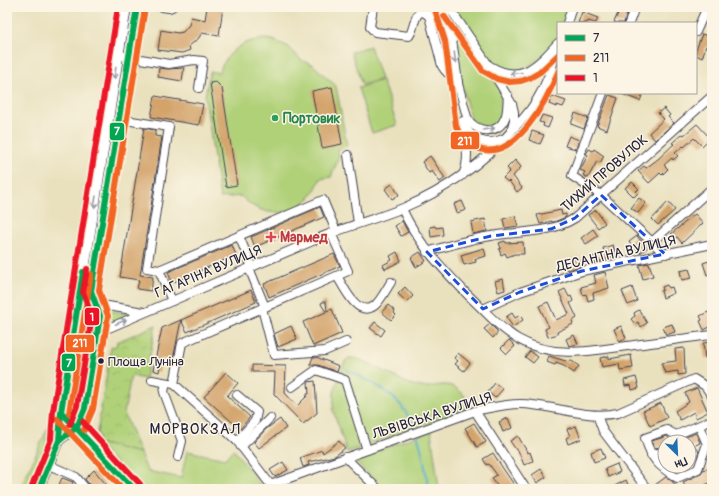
<svg xmlns="http://www.w3.org/2000/svg" width="719" height="496" viewBox="0 0 719 496" font-family="Pangolin,sans-serif">
<defs>
<pattern id="park-crowns" width="20" height="18" patternUnits="userSpaceOnUse"><rect width="20" height="18" fill="#b1d179"/><path d="M2 6a3 3 0 1 1 6 0M12 15a3 3 0 1 1 6 0" fill="none" stroke="#98b36a"/></pattern>
</defs>
<rect width="100%" height="100%" fill="#fcf5e5"/>
<filter id="ink" filterUnits="userSpaceOnUse"><feTurbulence type="fractalNoise" baseFrequency=".025" numOctaves="2"/><feDisplacementMap in="SourceGraphic" scale="8" xChannelSelector="R" yChannelSelector="G"/><feConvolveMatrix kernelMatrix="1 2 1 2 8 2 1 2 1" color-interpolation-filters="sRGB"/></filter>
<filter id="wash" filterUnits="userSpaceOnUse"><feTurbulence type="fractalNoise" baseFrequency=".012" numOctaves="4" result="noise"/><feDisplacementMap in="SourceGraphic" scale="16" xChannelSelector="R" yChannelSelector="G"/><feGaussianBlur stdDeviation="0.9" result="paint"/><feColorMatrix in="noise" values="0 0 0 0 0 0 0 0 0 0 0 0 0 0 0 0 0 1.4 0 .05"/><feComposite in="paint" operator="in"/></filter>
<g filter="url(#wash)">
<rect width="100%" height="100%" fill="#e9e1be"/>
<g fill="#b1d179" stroke="#6a7a5a">
<polygon points="446,7 505,97 504,114 497,125 485,128 471,120 460,79"/>
<polygon points="452,7 569,7 564,23 558,23 558,39 540,58 525,69 507,71 491,63"/>
<path d="M265,39L273,40L289,47L301,60L313,65L336,86L347,146L338,149L339,157L331,177L320,179C307,216 267,224 241,196L220,198L205,96L210,72H219C228,51 243,40 265,39Z"/>
<polygon points="370,46 381,79 362,85 351,52"/>
<polygon points="382,80 397,125 372,133 358,88"/>
<polygon points="105,310 132,314 102,327"/>
<polygon points="80,316 96,319 82,404 66,402"/>
<path d="M349,358C365,357 396,380 413,385C437,393 447,372 468,400V408L464,411L347,452L333,410L334,392L345,361Z"/>
<polygon points="49,425 41,472 35,489 20,489"/>
<polygon points="431,431 439,489 384,489 352,459"/>
<polygon points="98,443 140,453 147,471 181,478 187,451 225,459 233,449 264,489 138,489"/>
</g>
<polygon fill="url(#park-crowns)" stroke="#6a7a5a" points="156,325 145,379 131,376 124,413 140,453 98,443 99,435 97,433 111,347 116,346 117,342"/>
<g fill="none" stroke-linecap="round" stroke-linejoin="round">
<g stroke="#45a7c5" stroke-width="2">
<path d="M347,370C363,378 381,386 395,399C404,407 410,419 416,429"/>
<polyline points="417,434 422,452 429,489"/>
</g>
</g>
<g id="blocks">
<g fill="#d3a36a">
<polygon points="207,7 223,7 219,36 202,33 198,39 189,46 190,50 182,53 158,50 161,30 178,33 183,32 189,25 191,17 205,20"/>
<polygon points="621,7 629,7 624,23 617,23 614,22"/>
<polygon points="582,12 598,18 596,23 588,21 587,23 578,23"/>
<polygon points="712,27 712,49 706,46 702,58 696,55 696,50 702,34 707,36"/>
<polygon points="159,68 168,69 184,68 182,81 158,77"/>
<polygon points="216,82 222,88 237,185 226,187 210,83"/>
<polygon points="332,87 342,144 322,148 312,91"/>
<polygon points="619,93 643,93 640,101"/>
<polygon points="609,95 618,98 607,130 597,126"/>
<polygon points="155,96 203,104 199,125 151,117"/>
<polygon points="552,96 566,101 563,107 557,105 556,107 549,104"/>
<polygon points="664,108 670,115 668,117 674,123 655,140 649,133 664,119 658,113"/>
<polygon points="575,113 588,118 584,129 571,124"/>
<polygon points="542,115 552,118 548,128 543,126 544,123 539,122"/>
<polygon points="697,124 710,138 702,146 694,138 684,147 683,146 675,153 678,156 673,160 672,158 664,165 668,169 662,175 660,173 649,183 638,171 644,166 646,168 658,159 674,144 672,143 682,134 684,135"/>
<polygon points="144,128 155,130 155,136 162,137 140,275 153,277 151,291 137,289 139,280 120,277"/>
<polygon points="532,131 544,135 540,144 529,140"/>
<polygon points="569,136 579,140 576,149 565,146"/>
<polygon points="589,149 593,151 594,149 604,156 600,163 597,161 588,178 583,175 585,172 580,170 588,155 586,154"/>
<polygon points="430,156 445,178 440,182 432,171 429,173 422,162"/>
<polygon points="515,160 521,167 513,176 522,188 517,192 509,181 508,182 503,178 510,171 507,168"/>
<polygon points="632,182 639,189 636,191 638,193 634,197 625,188"/>
<polygon points="392,184 399,195 392,199 385,189"/>
<polygon points="639,198 646,203 638,213 631,208"/>
<polygon points="462,201 466,210 457,213 454,204"/>
<polygon points="668,202 675,210 658,225 652,219"/>
<polygon points="320,207 324,217 255,247 251,237"/>
<polygon points="561,210 562,215 566,214 566,217 554,222 552,222 552,221 540,224 537,215"/>
<polygon points="596,210 605,223 598,228 588,215"/>
<polygon points="695,214 703,223 682,243 677,237 675,238 671,234"/>
<polygon points="515,216 518,226 505,228 503,219"/>
<polygon points="485,219 487,231 473,234 471,222"/>
<polygon points="402,221 408,232 401,236 395,226"/>
<polygon points="435,226 436,228 442,227 443,235 431,237 430,227"/>
<polygon points="593,229 598,236 586,244 581,238"/>
<polygon points="637,236 647,248 640,253 634,246 633,248 629,242"/>
<polygon points="505,241 506,243 523,242 524,254 515,254 507,257 505,253 501,255 499,249 501,248 499,243"/>
<polygon points="232,245 236,255 172,283 168,272"/>
<polygon points="613,245 616,255 595,263 593,257 604,252 603,248"/>
<polygon points="484,248 486,256 475,259 476,262 464,265 461,255"/>
<polygon points="397,252 401,261 385,269 383,265 392,260 390,256"/>
<polygon points="420,252 426,261 416,267 411,258"/>
<polygon points="334,254 340,266 269,297 264,284"/>
<polygon points="577,257 581,266 567,270 564,263"/>
<polygon points="712,260 712,273 707,275 703,263"/>
<polygon points="649,263 653,276 643,279 639,265"/>
<polygon points="689,269 692,278 682,280 680,271"/>
<polygon points="605,272 609,288 593,293 594,299 588,301 586,294 583,295 581,287 596,283 594,275"/>
<polygon points="503,279 505,290 498,292 495,281"/>
<polygon points="667,285 669,288 672,287 674,293 663,298 661,291 663,290 662,287"/>
<polygon points="405,287 413,296 407,302 398,294"/>
<polygon points="632,287 637,301 628,305 622,291"/>
<polygon points="565,289 569,297 571,296 573,301 570,303 577,318 572,321 573,324 557,332 558,334 548,337 545,329 549,327 539,306 548,302 556,320 569,314 559,292"/>
<polygon points="251,290 256,302 187,332 181,320"/>
<polygon points="322,302 326,302 327,311 332,309 342,333 313,346 303,322 326,312 321,304"/>
<polygon points="388,305 395,311 394,313 396,315 391,320 382,312"/>
<polygon points="639,310 647,323 641,327 638,322 635,324 631,319 635,316 634,313"/>
<polygon points="708,312 712,321 712,326 704,330 700,321 702,320 700,316"/>
<polygon points="512,313 515,318 520,315 523,320 513,327 506,317"/>
<polygon points="181,320 173,360 161,359 159,372 153,370 162,328"/>
<polygon points="375,322 385,330 381,336 370,328"/>
<polygon points="490,324 498,332 493,338 484,329"/>
<polygon points="672,324 675,332 666,335 663,327"/>
<polygon points="291,326 297,339 278,347 274,334"/>
<polygon points="621,326 626,338 619,341 614,329"/>
<polygon points="574,335 578,344 569,346 566,339"/>
<polygon points="509,340 515,346 507,354 501,348"/>
<polygon points="711,342 712,357 705,358 703,343"/>
<polygon points="684,348 685,374 678,375 678,371 665,373 661,363 676,361 675,349"/>
<polygon points="530,351 538,357 533,363 525,357"/>
<polygon points="458,353 470,363 464,371 455,364 458,361 454,358"/>
<polygon points="631,355 633,368 620,370 619,364 602,367 600,358 609,356 609,359"/>
<polygon points="549,356 569,362 570,360 579,366 574,373 564,366 556,363 555,365 547,362"/>
<polygon points="313,357 316,357 339,366 337,372 318,365 310,365"/>
<polygon points="252,365 286,366 285,393 297,406 307,396 307,394 309,394 308,382 315,381 317,413 303,424 274,394 275,372 252,372"/>
<polygon points="226,372 238,383 227,396 250,417 240,429 204,397"/>
<polygon points="636,377 639,388 632,390 631,385 625,386 624,380"/>
<polygon points="495,383 503,389 495,398 488,392"/>
<polygon points="697,388 708,412 696,418 694,412 680,420 675,411 689,402 685,393"/>
<polygon points="661,403 667,418 650,426 643,411"/>
<polygon points="508,418 512,428 503,432 499,422"/>
<polygon points="280,419 286,428 259,448 254,442 266,429"/>
<polygon points="474,423 486,442 477,447 465,428"/>
<polygon points="576,426 581,439 568,444 566,438 570,436 567,429"/>
<polygon points="696,433 700,443 689,448 689,442 665,442 665,446 655,448 652,441 667,436 669,438 670,441 678,440"/>
<polygon points="518,436 528,453 530,452 533,461 524,465 518,450 517,451 510,441"/>
<polygon points="339,441 345,448 335,456 308,462 309,465 303,467 300,458 322,450 323,453"/>
<polygon points="601,448 605,458 594,462 591,452"/>
<polygon points="493,453 502,467 517,489 499,489 492,478 497,475 489,464 487,465 483,459"/>
<polygon points="283,462 288,470 275,477 270,470"/>
<polygon points="617,464 620,472 608,477 605,469"/>
<polygon points="712,467 712,482 695,489 686,489 683,482 700,474 703,470"/>
<polygon points="541,469 546,477 537,483 532,475"/>
<polygon points="94,470 110,489 93,489 85,479"/>
<polygon points="666,477 672,481 678,489 658,489 655,485"/>
<polygon points="62,478 73,482 70,489 57,489"/>
<polygon points="626,480 630,489 609,489"/>
</g>
</g>
</g>
<g filter="url(#ink)">
<use href="#blocks" fill-opacity="0" stroke="#403f4f" stroke-width="1"/>
<g fill="none" stroke-linecap="round" stroke-linejoin="round">
<defs>
<g id="minor">
<polyline points="162,7 169,8 172,7"/>
<path d="M373,7L370,27L375,32L409,36C415,30 414,2 429,16L442,66C446,73 450,76 457,80L467,117C474,133 498,136 505,118C508,112 507,103 508,96"/>
<path d="M442,7C453,31 454,57 458,82"/>
<polyline points="449,7 489,66 512,104 514,112 514,120 511,131"/>
<polyline points="567,23 572,7"/>
<polyline points="629,23 635,7"/>
<polyline points="696,32 707,7"/>
<polyline points="118,55 169,64 194,60 203,61 199,88"/>
<path d="M490,66C521,85 538,65 558,43"/>
<polyline points="603,93 572,176 601,195 665,254"/>
<polyline points="119,119 169,127 147,268 159,270 323,200 336,231"/>
<path d="M463,121C469,139 485,147 503,139"/>
<polyline points="348,155 358,223"/>
<path d="M463,175C470,160 466,143 464,128"/>
<path d="M402,209C419,245 440,266 468,295C484,310 499,328 518,339C554,360 595,350 634,345C660,342 686,338 712,335"/>
<polyline points="239,236 252,267"/>
<polyline points="652,242 712,188"/>
<path d="M427,252C448,246 469,239 491,236C519,231 550,234 575,218L712,96"/>
<polyline points="249,268 265,307"/>
<polyline points="159,270 172,301"/>
<path d="M337,276C344,287 357,318 374,306C380,302 387,288 391,282"/>
<polyline points="262,308 274,355 325,351 346,342"/>
<polyline points="483,309 520,292 582,271 712,244"/>
<polyline points="77,312 96,304 144,312"/>
<path d="M97,333C170,302 242,271 315,240C343,227 374,220 403,208C448,189 485,162 517,125C526,116 534,106 540,94C548,80 553,64 558,49"/>
<polyline points="152,380 174,384 223,428 237,441 273,488"/>
<polyline points="166,383 164,392 182,441 178,457"/>
<polyline points="174,384 182,343 348,271 331,233"/>
<polyline points="292,387 316,370 345,380 367,450"/>
<polyline points="475,411 526,489"/>
<polyline points="597,415 603,431 647,489"/>
<path d="M699,426L707,444L698,469L677,478C657,465 652,460 645,438L667,430L676,435L712,420"/>
<polyline points="59,441 77,427"/>
<polyline points="237,441 255,421 257,412 237,395"/>
<polyline points="241,447 270,418"/>
<polyline points="689,454 694,452"/>
<polyline points="651,455 665,451"/>
<polyline points="345,457 378,489"/>
<polyline points="49,465 76,477 86,489"/>
<path d="M270,485L475,411C494,407 513,402 533,405C562,408 589,419 618,413L694,379L705,386L712,396"/>
<polyline points="39,489 59,441 61,412"/>
</g>
<g id="major">
<polyline points="126,7 61,412 77,427 134,489"/>
<polyline points="77,312 100,316"/>
<polyline points="62,404 85,408"/>
<polyline points="77,427 85,408 100,316 91,291 137,7"/>
</g>
</defs>
<use href="#minor" stroke="#403f4f" stroke-width="10"/>
<use href="#major" stroke="#403f4f" stroke-width="12"/>
<use href="#minor" stroke="#fff" stroke-width="8"/>
<use href="#major" stroke="#fff" stroke-width="10"/>
<defs>
<g id="bus-1">
<polyline points="63,414 134,489"/>
<polyline points="54,453 59,441 61,412 83,272"/>
<polyline points="39,489 59,441 77,427 85,408 100,316 91,291 137,7"/>
</g>
<g id="bus-2">
<path d="M435,10L445,41L456,126C460,137 467,145 479,149C516,161 547,100 558,72"/>
<polyline points="444,16 483,71 497,79 510,82 521,81 530,78 540,72 558,55"/>
<polyline points="69,413 91,274"/>
<polyline points="57,419 123,489"/>
<polyline points="84,430 93,409 108,316 99,290 145,8"/>
</g>
<g id="bus-3">
<polyline points="83,422 140,484"/>
<polyline points="70,424 77,406 92,317 83,292 87,269"/>
<polyline points="32,486 51,439 53,411 118,7"/>
</g>
</defs>
<use href="#bus-1" stroke="#fcf5e5" stroke-width="9"/>
<use href="#bus-2" stroke="#fcf5e5" stroke-width="9"/>
<use href="#bus-3" stroke="#fcf5e5" stroke-width="9"/>
<use href="#bus-1" stroke="#00a651" stroke-width="6"/>
<use href="#bus-2" stroke="#f26522" stroke-width="6"/>
<use href="#bus-3" stroke="#eb1325" stroke-width="6"/>
</g>
<defs><path id="oneway-shaft" d="M-6 0H5M1.5-3L5.5 0L1.5 3" fill="none" stroke-width="1.6" stroke-linecap="round" stroke-linejoin="round"/></defs>
<g stroke="#9c9ca7">
<use href="#oneway-shaft" transform="translate(455 58) rotate(83)"/>
<use href="#oneway-shaft" transform="translate(115 73) rotate(99)"/>
<use href="#oneway-shaft" transform="translate(516 73) rotate(175)"/>
<use href="#oneway-shaft" transform="translate(489 129) rotate(-8)"/>
<use href="#oneway-shaft" transform="translate(95 202) rotate(99)"/>
<use href="#oneway-shaft" transform="translate(121 322) rotate(-23)"/>
</g>
</g>
<path fill="none" stroke="#1d4ed8" stroke-width="3" stroke-dasharray="8 5" stroke-linejoin="round" d="M601,195L665,254L582,271L520,292L483,309L427,252L491,236L551,229L575,218Z"/>
<circle fill="#2e9e5b" stroke="#fcf5e5" stroke-width="1.5" cx="275" cy="118" r="4"/>
<path fill="#e0444e" stroke="#fcf5e5" stroke-width="1.5" d="M269 231h4v4h4v4h-4v4h-4v-4h-4v-4h4z"/>
<circle fill="#22223b" stroke="#fcf5e5" stroke-width="1.5" cx="101" cy="361" r="3.5"/>
<g text-anchor="middle" stroke-width="3" stroke-linejoin="round" paint-order="stroke">
<g font-size="13" fill="#22223b" stroke="#fcf5e5" text-anchor="start">
<text x="108" y="366">Площа Луніна</text>
</g>
<g font-size="14" font-weight="bold" fill="#27864d" stroke="#fcf5e5" text-anchor="start">
<text x="283" y="123">Портовик</text>
</g>
<g font-size="14" fill="#22223b" stroke="#fcf5e5">
<text transform="translate(604 173) rotate(-41)" y="5">ТИХИЙ ПРОВУЛОК</text>
<text transform="translate(616 253) rotate(-13)" y="5">ДЕСАНТНА ВУЛИЦЯ</text>
<text transform="translate(208 271) rotate(-23)" y="5">ГАГАРІНА ВУЛИЦЯ</text>
<text transform="translate(432 415) rotate(-18)" y="5">ЛЬВІВСЬКА ВУЛИЦЯ</text>
</g>
<g font-size="14" font-weight="bold" fill="#be3a42" stroke="#fcf5e5" text-anchor="start">
<text x="280" y="242">Мармед</text>
</g>
<g font-size="15" letter-spacing="1" fill="#22223b" stroke="#fcf5e5">
<text x="195" y="434">МОРВОКЗАЛ</text>
</g>
</g>
<g stroke="#fcf5e5" stroke-width="1.5">
<rect x="109" y="122" width="16" height="19" rx="4" fill="#00a651"/>
<rect x="450" y="131" width="30" height="19" rx="4" fill="#f26522"/>
<rect x="84" y="307" width="16" height="19" rx="4" fill="#eb1325"/>
<rect x="65" y="334" width="30" height="19" rx="4" fill="#f26522"/>
<rect x="61" y="353" width="15" height="19" rx="4" fill="#00a651"/>
</g>
<g font-size="11" text-anchor="middle" font-weight="bold" fill="#fff">
<text x="117" y="135">7</text>
<text x="465" y="145">211</text>
<text x="92" y="321">1</text>
<text x="80" y="347">211</text>
<text x="69" y="367">7</text>
</g>
<rect width="719" height="496" fill="none" stroke="#fcf5e5" stroke-width="24"/>
<rect x="557" y="22" width="140" height="72" fill="#fcf5e5" stroke="#a5a1a1"/>
<rect x="565" y="35" width="20" height="6" fill="#00a651" stroke="#a5a1a1"/>
<text x="593" y="42" font-size="12" fill="#22223b">7</text>
<rect x="565" y="55" width="20" height="6" fill="#f26522" stroke="#a5a1a1"/>
<text x="593" y="62" font-size="12" fill="#22223b">211</text>
<rect x="565" y="75" width="20" height="6" fill="#eb1325" stroke="#a5a1a1"/>
<text x="593" y="82" font-size="12" fill="#22223b">1</text>
<g transform="translate(677 454) rotate(156)"><circle r="19" fill="#fcf5e5" stroke="#a5a1a1"/>
<path d="M0-3L7 15L0 10L-7 15Z" fill="#1f6fb2"/>
<text y="-6" font-size="11" font-weight="bold" text-anchor="middle" fill="#22223b">Пн</text>
</g>
</svg>
